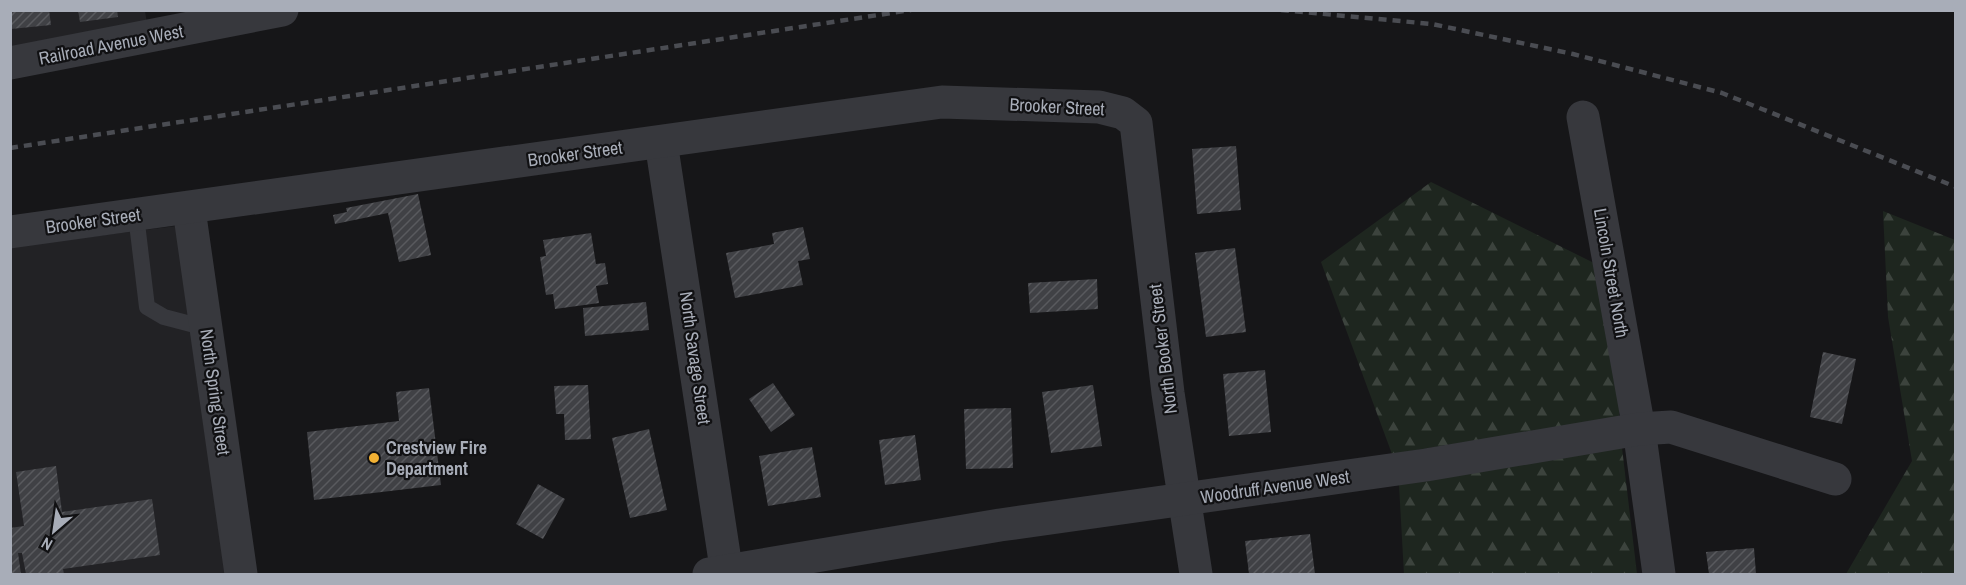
<svg xmlns="http://www.w3.org/2000/svg" width="1966" height="585" viewBox="0 0 1966 585" font-family="'Archivo Narrow',sans-serif">
<defs>
<pattern id="forest-firs" width="22" height="20" patternUnits="userSpaceOnUse" patternTransform="scale(1.5)"><rect width="22" height="20" fill="#1e261f"/><path d="M5 1l3.5 6h-7zM16 11l3.5 6h-7z" fill="#3c433d"/></pattern>
<pattern id="building-hatch" width="6" height="6" patternUnits="userSpaceOnUse" patternTransform="scale(1.5)"><rect width="6" height="6" fill="#404145"/><path d="M-1 1l2-2M0 6l6-6M5 7l2-2" fill="none" stroke="#595a5e"/></pattern>
</defs>
<rect width="100%" height="100%" fill="#161618"/>
<g fill="#222225">
<polygon points="11,11 145,11 147,23 11,48"/>
<polygon points="176,226 225,574 11,574 10,247"/>
</g>
<g fill="url(#forest-firs)">
<polygon points="1431,182 1594,263 1619,405 1619,417 1392,454 1321,262"/>
<polygon points="1883,211 1955,240 1955,574 1846,574 1912,461 1888,317"/>
<polygon points="1622,448 1637,574 1404,574 1399,484"/>
</g>
<g fill="url(#building-hatch)">
<polygon points="10,10 49,10 51,25 11,29"/>
<polygon points="78,10 117,10 118,17 80,22"/>
<polygon points="1236,146 1241,210 1197,214 1192,149"/>
<polygon points="418,194 431,255 399,262 388,213 335,224 333,215 347,212 346,208"/>
<polygon points="803,227 810,259 798,261 803,285 735,298 726,253 774,244 772,233"/>
<polygon points="591,233 596,264 605,263 608,284 596,286 599,303 555,309 553,294 546,295 540,257 546,256 543,240"/>
<polygon points="1235,248 1246,332 1206,337 1195,253"/>
<polygon points="1097,279 1098,309 1030,313 1028,283"/>
<polygon points="646,302 649,330 585,336 583,308"/>
<polygon points="1823,352 1856,359 1842,424 1810,417"/>
<polygon points="1265,370 1271,432 1229,436 1223,374"/>
<polygon points="773,383 795,415 771,432 749,399"/>
<polygon points="588,385 591,439 565,440 564,414 556,414 554,386"/>
<polygon points="1093,385 1102,446 1051,453 1042,392"/>
<polygon points="429,388 441,485 314,500 307,432 399,421 396,392"/>
<polygon points="1011,408 1013,468 966,469 964,409"/>
<polygon points="649,429 667,510 630,518 612,438"/>
<polygon points="915,435 921,480 885,485 879,440"/>
<polygon points="812,447 821,497 768,506 759,456"/>
<polygon points="56,466 62,512 152,499 160,555 63,569 64,574 26,574 22,553 18,553 21,574 10,574 10,528 24,526 16,472"/>
<polygon points="538,484 565,499 543,539 516,524"/>
<polygon points="1310,534 1315,574 1249,574 1245,541"/>
<polygon points="1754,548 1756,574 1709,574 1706,552"/>
</g>
<g fill="none" stroke-linecap="round" stroke-linejoin="round">
<polyline stroke="#37383d" stroke-width="16" points="136,215 147,307 164,317 206,328"/>
<g stroke="#37383d" stroke-width="33">
<polyline points="10,63 282,10"/>
<polyline points="1583,117 1639,429 1659,574"/>
<polyline points="661,142 727,574"/>
<polyline points="189,209 241,574"/>
<polyline points="10,232 942,102 1099,107 1123,113 1136,123 1168,393 1196,574"/>
<polyline points="709,574 1000,525 1426,465 1639,429 1671,427 1835,479"/>
</g>
<g stroke="#4a4c52" stroke-width="4.5" stroke-dasharray="8 6" stroke-linecap="butt">
<polyline points="1281,10 1432,24 1573,54 1722,93 1956,187"/>
<polyline points="10,148 911,10"/>
</g>
</g>
<circle fill="#f2b134" stroke="#111113" stroke-width="2" cx="374" cy="458" r="6"/>
<g text-anchor="middle" stroke-width="4.5" stroke-linejoin="round" paint-order="stroke">
<g font-size="18" fill="#a8adb8" stroke="#111113">
<text transform="translate(111 45) rotate(-11)" y="6">Railroad Avenue West</text>
<text transform="translate(1057 107) rotate(3)" y="6">Brooker Street</text>
<text transform="translate(575 154) rotate(-8)" y="6">Brooker Street</text>
<text transform="translate(93 221) rotate(-8)" y="6">Brooker Street</text>
<text transform="translate(1611 273) rotate(80)" y="6">Lincoln Street North</text>
<text transform="translate(1163 349) rotate(-97)" y="6">North Booker Street</text>
<text transform="translate(695 358) rotate(82)" y="6">North Savage Street</text>
<text transform="translate(215 392) rotate(82)" y="6">North Spring Street</text>
<text transform="translate(1275 487) rotate(-8)" y="6">Woodruff Avenue West</text>
</g>
<g font-size="18" font-weight="bold" fill="#a8adb8" stroke="#111113" text-anchor="start">
<text x="386" y="454">Crestview Fire<tspan x="386" dy="21">Department</tspan></text>
</g>
</g>
<rect width="1966" height="585" fill="none" stroke="#a8adb8" stroke-width="24"/>
<g transform="translate(54 531) rotate(209)" stroke="#111113" stroke-width="4.5" paint-order="stroke">
<path d="M0-4.5L10 22L0 15L-10 22Z" fill="#a8adb8"/>
<text y="-9" font-size="16" font-weight="bold" text-anchor="middle" fill="#a8adb8">N</text>
</g>
</svg>
